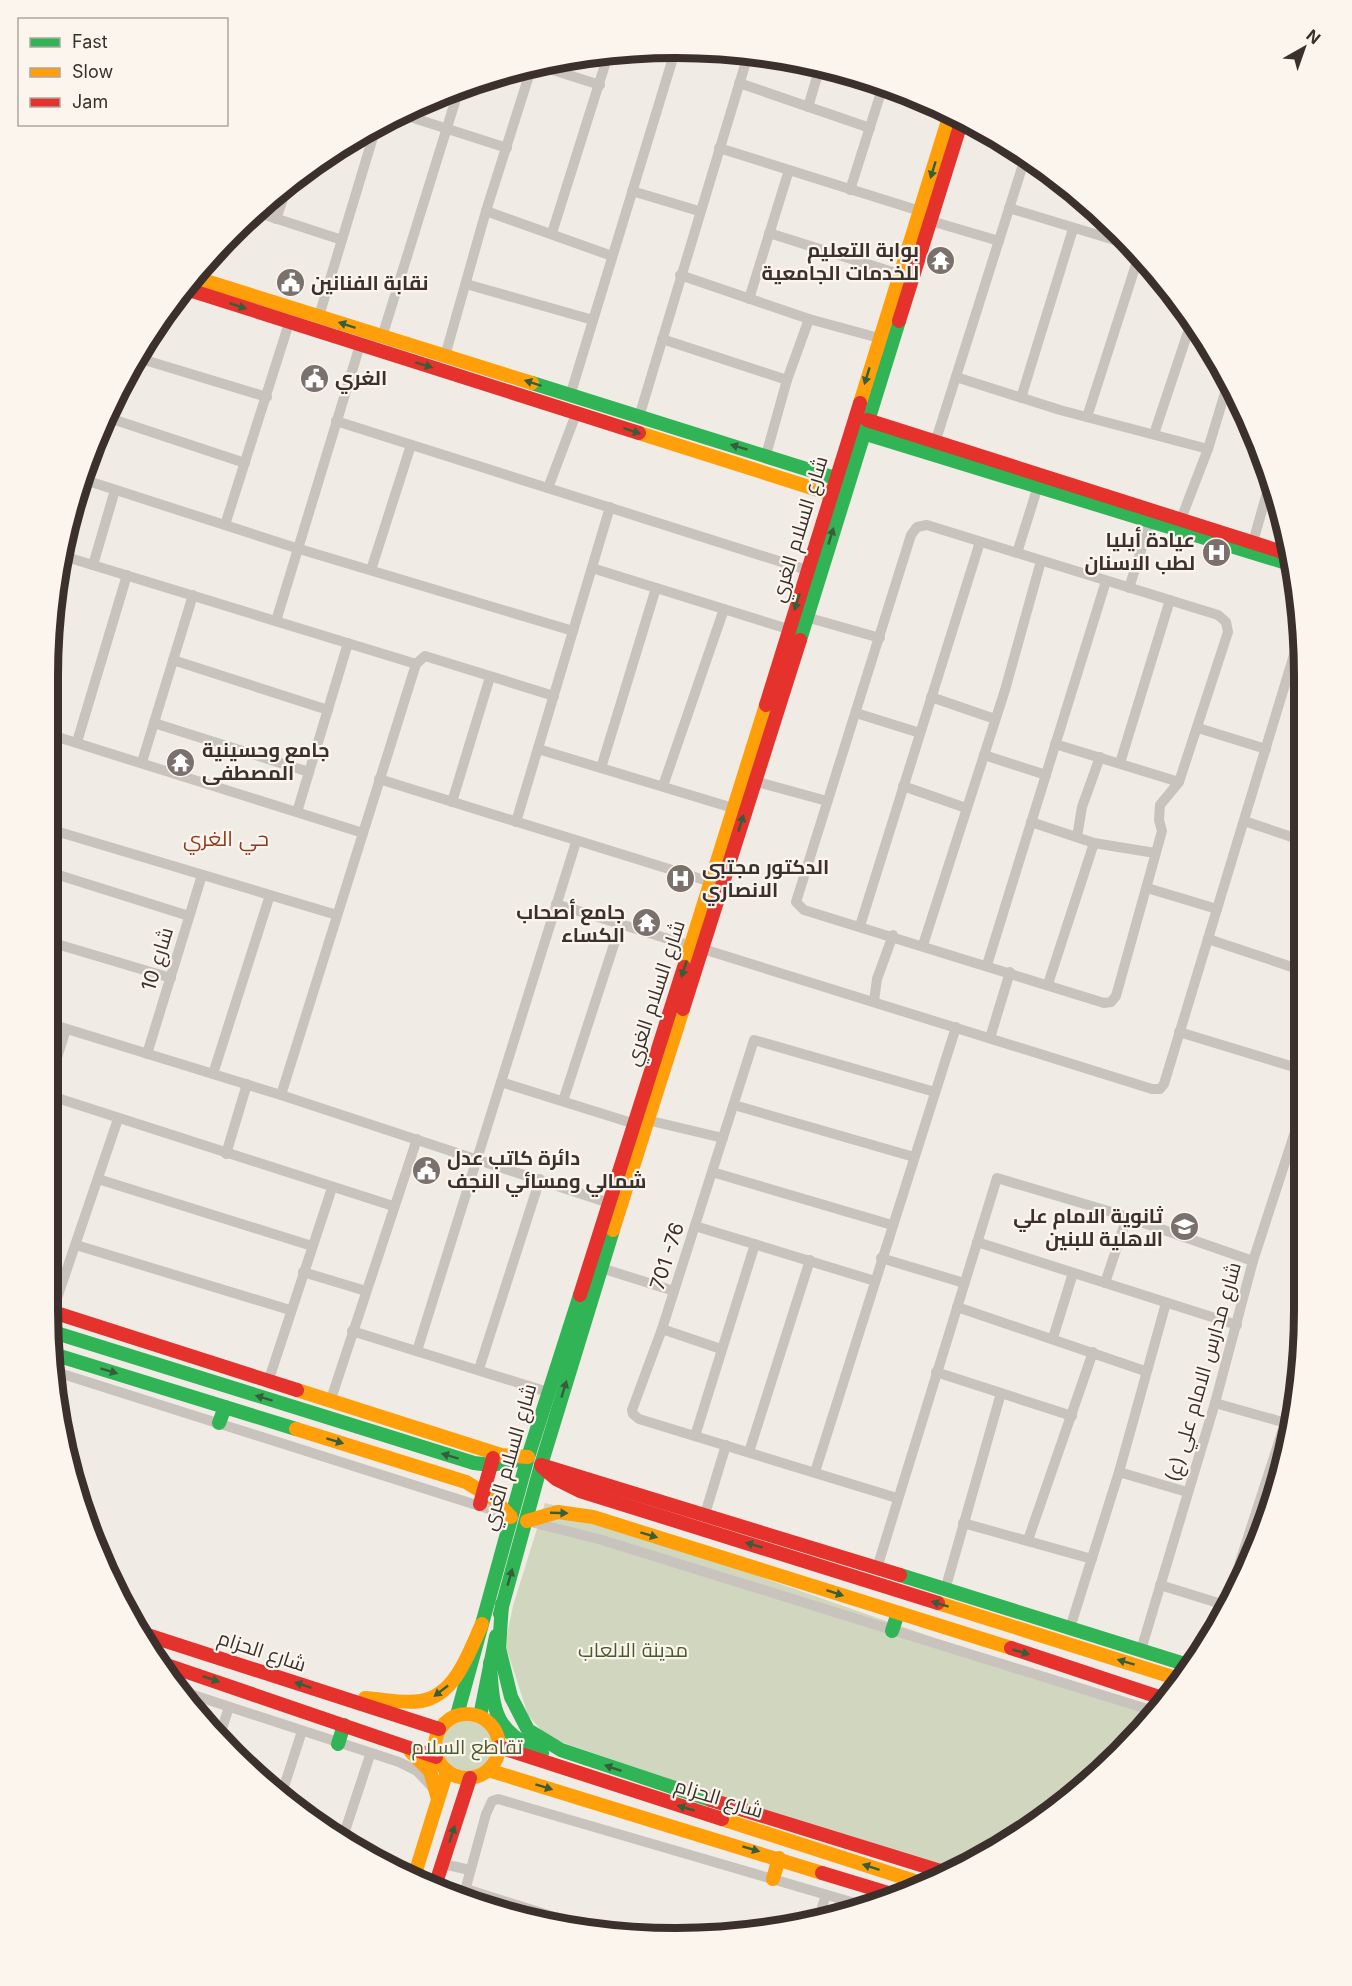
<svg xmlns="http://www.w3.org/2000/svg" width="1352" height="1986" viewBox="0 0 1352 1986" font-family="Inter,Cairo,sans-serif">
<rect width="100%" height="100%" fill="#f0ebe5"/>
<g fill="#d1d6bf">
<polygon points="545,1503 558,1506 1154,1715 1120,1754 990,1854 956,1871 672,1780 547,1737 528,1715 505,1644 513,1606"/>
<circle cx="467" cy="1747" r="26"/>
</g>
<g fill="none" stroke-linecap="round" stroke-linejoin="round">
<g stroke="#c9c3be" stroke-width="10">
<polyline points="537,65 600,85"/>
<polyline points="739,83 870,128"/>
<polyline points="808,107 820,67"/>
<polyline points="401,114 507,148"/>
<polyline points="719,148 920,211"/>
<polyline points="850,190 883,86"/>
<polyline points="632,191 699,211"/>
<polyline points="1009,208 1131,245"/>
<polyline points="486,211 612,256"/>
<polyline points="256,212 342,240"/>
<polyline points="276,219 287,187"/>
<polyline points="931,221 999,241"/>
<polyline points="552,233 608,55"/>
<polyline points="769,233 899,274"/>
<polyline points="680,275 809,319 879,338"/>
<polyline points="466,284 593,320"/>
<polyline points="749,299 789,170"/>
<polyline points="319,316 376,127"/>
<polyline points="382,337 459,89"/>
<polyline points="662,339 787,380"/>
<polyline points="445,356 486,211 532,66"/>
<polyline points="138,358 267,397"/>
<polyline points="956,377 1060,410 1208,449"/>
<polyline points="570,396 676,48"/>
<polyline points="1021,398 1073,229"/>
<polyline points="106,417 245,463"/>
<polyline points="639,417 748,55"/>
<polyline points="1087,417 1139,255"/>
<polyline points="336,421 807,570"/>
<polyline points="1154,434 1192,320"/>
<polyline points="935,443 1026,155"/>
<polyline points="766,455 787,380 809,319"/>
<polyline points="85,480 296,548 573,631"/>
<polyline points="548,488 576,414"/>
<polyline points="1181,519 1208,449 1228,383"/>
<polyline points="225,525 289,323"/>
<polygon points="927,525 1218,615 1226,622 1228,632 1179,782 1160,805 1159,820 1162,831 1116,996 1111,1002 1104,1003 804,910 796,902 911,535 917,527"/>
<polyline points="1253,542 1270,482"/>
<polyline points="1017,553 1038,486"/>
<polyline points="60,555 416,664 281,1095"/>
<polyline points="93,565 115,490"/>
<polyline points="592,568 788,629"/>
<polyline points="371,570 411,445"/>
<polyline points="1129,588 1151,519"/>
<polyline points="806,617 880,638"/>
<polyline points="276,621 360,345"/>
<polyline points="173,660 328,710"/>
<polyline points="416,664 425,656 554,696"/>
<polyline points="931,697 995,719"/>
<polyline points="856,713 920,733"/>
<polyline points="154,723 309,772"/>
<polyline points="1198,728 1266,749"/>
<polyline points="48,734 363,833"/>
<polyline points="77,742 127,575"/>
<polyline points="1055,744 1179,782"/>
<polyline points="538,749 733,808"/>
<polyline points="984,755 1046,775"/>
<polyline points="142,762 193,595"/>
<polyline points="1120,763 1170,600"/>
<polyline points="601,768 656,588"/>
<polyline points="379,779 711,882"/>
<polyline points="754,781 827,801"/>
<polyline points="663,786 724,609"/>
<polyline points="903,786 966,808"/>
<polyline points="452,802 490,677"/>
<polyline points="297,812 348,643"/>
<polyline points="1244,821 1304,841"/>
<polyline points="516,822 610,507"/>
<polyline points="1031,822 1094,843 1155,853"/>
<polyline points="49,829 337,915"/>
<polyline points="1077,837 1082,807 1100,757"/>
<polyline points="49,872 189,916"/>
<polyline points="1147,888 1217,909"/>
<polyline points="556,904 691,946"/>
<polyline points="860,926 980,542"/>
<polyline points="1208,939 1304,971"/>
<polyline points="50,942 171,978"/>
<polyline points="923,945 1005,690 1041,561"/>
<polyline points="703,949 1152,1089 1160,1089 1164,1084 1300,635"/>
<polyline points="987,965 1106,581"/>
<polyline points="1048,984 1094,843"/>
<polyline points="874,1001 877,979 893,935"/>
<polyline points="51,1024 281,1095 609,1203"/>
<polyline points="1179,1032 1304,1070"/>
<polyline points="990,1038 1010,972"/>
<polyline points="147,1054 202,875"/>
<polyline points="213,1074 270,895"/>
<polyline points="51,1077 66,1029"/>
<polyline points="501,1082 635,1124"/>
<polyline points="51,1096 393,1206"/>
<polyline points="563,1101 621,923"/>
<polyline points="734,1105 914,1157"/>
<polyline points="647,1120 723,1138"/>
<polyline points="226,1154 247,1084"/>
<polyline points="712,1172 892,1225"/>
<polyline points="98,1179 312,1246"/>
<polyline points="695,1226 875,1281"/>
<polyline points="977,1242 1237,1325"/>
<polyline points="76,1245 290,1310"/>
<polyline points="881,1258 964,1283"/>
<polyline points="601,1268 674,1291"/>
<polyline points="303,1272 366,1291"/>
<polyline points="1105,1283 1127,1217"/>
<polyline points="957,1307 1145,1371"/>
<polyline points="53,1310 118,1119"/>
<polyline points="662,1329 721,1349"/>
<polyline points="352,1331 548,1392"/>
<polyline points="1053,1338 1073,1273"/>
<polyline points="417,1351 576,842"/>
<polyline points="479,1369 540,1179"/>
<polyline points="53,1371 508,1515"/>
<polyline points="936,1372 1072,1416"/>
<polyline points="269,1379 332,1188"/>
<polyline points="331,1399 417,1139"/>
<polyline points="1215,1403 1293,1425"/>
<polyline points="695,1436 755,1244"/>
<polyline points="749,1452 810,1260"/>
<polyline points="815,1472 956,1027"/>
<polyline points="1119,1472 1187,1492"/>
<polyline points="897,1498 639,1419 633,1414 632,1410 662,1329 754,1040 935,1092"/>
<polyline points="705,1514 726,1445"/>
<polyline points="527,1521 602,1540 1157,1712"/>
<polyline points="963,1523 1092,1559"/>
<polyline points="1028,1540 1093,1352"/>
<polyline points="877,1568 997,1178 1115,1213 1253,1261"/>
<polyline points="1160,1585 1228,1606"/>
<polyline points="945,1590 1001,1393"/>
<polyline points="1226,1605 1285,1423"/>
<polyline points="1070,1628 1119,1472 1166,1303"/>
<polyline points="1141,1650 1215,1403 1253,1261 1304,1104"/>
<polyline points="178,1690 399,1762 417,1771 432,1787"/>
<polyline points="219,1738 229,1707"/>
<polyline points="281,1796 302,1731"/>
<polyline points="343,1837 370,1755"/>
<polyline points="443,1864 470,1870"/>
<polyline points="466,1889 605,1933"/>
<polyline points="463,1898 486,1814 492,1801 498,1799 865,1906"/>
<polyline points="818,1920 826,1895"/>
</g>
<g stroke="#30b455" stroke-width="14">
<polyline points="532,383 835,478"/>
<polyline points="863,433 1293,565"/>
<polyline points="800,640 899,321"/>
<polyline points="53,1332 474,1463 491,1465 514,1461"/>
<polyline points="53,1354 296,1429"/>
<polyline points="219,1423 225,1407"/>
<polyline points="900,1575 1191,1666"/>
<polyline points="502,1604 499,1648 511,1697 528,1730 561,1750 711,1800"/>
<polyline points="500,1614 541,1465 613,1230"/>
<polyline points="892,1631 898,1613"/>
<path d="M490,1663C493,1713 494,1730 542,1753"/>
<polyline points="457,1715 528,1457 580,1295"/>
<polyline points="480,1716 496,1636"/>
<polyline points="338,1744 344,1725"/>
</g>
<g stroke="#ff9f0a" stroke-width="14">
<polyline points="193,277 532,383"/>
<polyline points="860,403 950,114"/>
<polyline points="639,433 831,494"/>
<polyline points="684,967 766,705"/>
<polyline points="613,1230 683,1009"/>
<polyline points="297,1390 501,1455 528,1457"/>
<polyline points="296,1429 466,1482 494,1499 511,1517"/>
<polyline points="527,1521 558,1512 593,1517 1011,1648"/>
<polyline points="938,1603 1182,1680"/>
<path d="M365,1698C383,1699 403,1704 421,1701C456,1695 469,1652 482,1624"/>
<circle cx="467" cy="1746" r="32"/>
<polyline points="411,1752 430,1771 438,1799"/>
<polyline points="488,1770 822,1873"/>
<polyline points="722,1819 927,1885"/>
<polyline points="414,1877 447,1771"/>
<polyline points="773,1879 779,1858"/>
</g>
<g stroke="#e5322d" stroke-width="14">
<polyline points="183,288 639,433"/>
<polyline points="899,321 962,120"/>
<polyline points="867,420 1292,555"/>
<polyline points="766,705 860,403"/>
<polyline points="683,1009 800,640"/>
<polyline points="580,1295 684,967"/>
<polyline points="53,1312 297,1390"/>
<polyline points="541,1465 900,1575"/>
<polyline points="542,1467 556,1479 580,1491 938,1603"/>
<polyline points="480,1504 493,1458"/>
<polyline points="141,1633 439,1729"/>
<polyline points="1011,1648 1168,1700"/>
<polyline points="155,1661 436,1757"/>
<polyline points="499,1747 722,1819"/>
<polyline points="711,1800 950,1874"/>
<polyline points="822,1873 898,1896"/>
<polyline points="434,1889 470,1778"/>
</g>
</g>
<defs><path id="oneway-solid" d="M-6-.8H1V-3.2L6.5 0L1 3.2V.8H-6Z" transform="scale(1.5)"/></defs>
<g fill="#375e3a">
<use href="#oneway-solid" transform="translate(933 170) rotate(107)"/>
<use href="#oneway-solid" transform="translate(238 306) rotate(18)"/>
<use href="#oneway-solid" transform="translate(347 325) rotate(-162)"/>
<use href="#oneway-solid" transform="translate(424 365) rotate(17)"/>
<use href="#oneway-solid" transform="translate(867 376) rotate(107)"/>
<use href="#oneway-solid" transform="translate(533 383) rotate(-162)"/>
<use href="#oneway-solid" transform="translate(632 431) rotate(18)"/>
<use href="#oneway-solid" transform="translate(739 447) rotate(-163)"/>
<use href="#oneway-solid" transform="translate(831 536) rotate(-73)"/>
<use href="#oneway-solid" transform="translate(797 602) rotate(108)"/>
<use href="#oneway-solid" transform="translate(741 823) rotate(-73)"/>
<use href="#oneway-solid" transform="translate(684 969) rotate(108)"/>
<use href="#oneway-solid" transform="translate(109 1371) rotate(17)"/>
<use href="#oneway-solid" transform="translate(564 1389) rotate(-73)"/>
<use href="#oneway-solid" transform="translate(264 1398) rotate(-163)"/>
<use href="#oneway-solid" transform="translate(335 1441) rotate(17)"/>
<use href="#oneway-solid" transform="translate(450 1456) rotate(-163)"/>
<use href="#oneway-solid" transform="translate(559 1513) rotate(2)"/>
<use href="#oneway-solid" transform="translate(649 1535) rotate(17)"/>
<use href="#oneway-solid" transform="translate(754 1545) rotate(-163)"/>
<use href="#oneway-solid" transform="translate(510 1577) rotate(-74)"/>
<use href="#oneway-solid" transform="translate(835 1593) rotate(18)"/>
<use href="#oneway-solid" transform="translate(940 1604) rotate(-163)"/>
<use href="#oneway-solid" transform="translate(1021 1652) rotate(16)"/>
<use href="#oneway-solid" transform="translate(1126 1662) rotate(-163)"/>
<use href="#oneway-solid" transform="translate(211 1679) rotate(19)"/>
<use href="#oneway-solid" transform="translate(303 1685) rotate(-162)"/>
<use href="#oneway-solid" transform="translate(441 1691) rotate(142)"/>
<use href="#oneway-solid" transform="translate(613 1768) rotate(-161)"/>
<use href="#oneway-solid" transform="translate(544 1787) rotate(17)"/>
<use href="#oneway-solid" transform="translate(686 1808) rotate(-163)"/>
<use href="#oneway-solid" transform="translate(452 1834) rotate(-72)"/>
<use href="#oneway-solid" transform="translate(751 1849) rotate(17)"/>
<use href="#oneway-solid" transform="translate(871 1867) rotate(-162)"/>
</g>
<defs>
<symbol id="temple-disc" viewBox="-11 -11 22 22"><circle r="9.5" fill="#7a716c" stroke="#fbf5ee"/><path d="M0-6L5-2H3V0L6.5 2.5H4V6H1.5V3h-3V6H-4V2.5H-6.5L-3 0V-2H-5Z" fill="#fff"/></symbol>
<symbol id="civic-disc" viewBox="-11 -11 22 22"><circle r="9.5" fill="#7a716c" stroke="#fbf5ee"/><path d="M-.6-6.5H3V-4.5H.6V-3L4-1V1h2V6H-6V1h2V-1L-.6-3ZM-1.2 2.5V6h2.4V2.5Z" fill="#fff"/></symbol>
<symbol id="hospital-disc" viewBox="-11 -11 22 22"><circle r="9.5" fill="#7a716c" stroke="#fbf5ee"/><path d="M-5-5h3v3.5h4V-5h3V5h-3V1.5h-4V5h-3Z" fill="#fff"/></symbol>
<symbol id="school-disc" viewBox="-11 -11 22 22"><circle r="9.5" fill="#7a716c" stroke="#fbf5ee"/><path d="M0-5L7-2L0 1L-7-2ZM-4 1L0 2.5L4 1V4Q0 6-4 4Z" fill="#fff"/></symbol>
</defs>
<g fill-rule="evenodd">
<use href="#temple-disc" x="924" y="244" width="33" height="33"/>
<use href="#civic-disc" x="274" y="266" width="33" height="33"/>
<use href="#civic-disc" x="298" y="362" width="33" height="33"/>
<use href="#hospital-disc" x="1200" y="536" width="33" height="33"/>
<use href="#temple-disc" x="164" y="746" width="33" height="33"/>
<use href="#hospital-disc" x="664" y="862" width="33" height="33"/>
<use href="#temple-disc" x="630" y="906" width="33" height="33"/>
<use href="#civic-disc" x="410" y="1154" width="33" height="33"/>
<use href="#school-disc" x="1168" y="1210" width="33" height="33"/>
</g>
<g text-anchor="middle" stroke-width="4.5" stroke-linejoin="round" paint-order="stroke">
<g font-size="20" font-weight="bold" fill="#3b302b" stroke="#fbf5ee" text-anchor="start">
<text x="919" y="257" text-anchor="end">بوابة التعليم<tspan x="919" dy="23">للخدمات الجامعية</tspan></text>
<text x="311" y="290">نقابة الفنانين</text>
<text x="335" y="385">الغري</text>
<text x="1195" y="547" text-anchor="end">عيادة أيليا<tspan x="1195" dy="23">لطب الاسنان</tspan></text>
<text x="202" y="757">جامع وحسينية<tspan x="202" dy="23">المصطفى</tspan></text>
<text x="702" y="874">الدكتور مجتبى<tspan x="702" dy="23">الانصاري</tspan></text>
<text x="625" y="919" text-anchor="end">جامع أصحاب<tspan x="625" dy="23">الكساء</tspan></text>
<text x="447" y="1165">دائرة كاتب عدل<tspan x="447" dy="23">شمالي ومسائي النجف</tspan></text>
<text x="1163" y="1223" text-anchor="end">ثانوية الامام علي<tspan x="1163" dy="23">الاهلية للبنين</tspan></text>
</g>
<g font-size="20" fill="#3b302b" stroke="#fbf5ee">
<text transform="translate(799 529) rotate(-73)" y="7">شارع السلام الغري</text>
<text transform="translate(157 959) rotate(-73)" y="7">شارع 10</text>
<text transform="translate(655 993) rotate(-72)" y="7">شارع السلام الغري</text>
<text transform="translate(667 1256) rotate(-72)" y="7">701 -76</text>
<text transform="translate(1203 1372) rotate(-74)" y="7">شارع مدارس الامام علي (ع)</text>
<text transform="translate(509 1457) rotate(-74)" y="7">شارع السلام الغري</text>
<text transform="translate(262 1651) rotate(18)" y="7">شارع الحزام</text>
<text transform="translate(719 1798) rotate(17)" y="7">شارع الحزام</text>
</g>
<g font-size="20" fill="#4a5a2e" stroke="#fbf5ee">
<text x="633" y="1657">مدينة الالعاب</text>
<text x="467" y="1754">تقاطع السلام</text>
</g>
<g font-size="21" fill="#8c3b22" stroke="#fbf5ee">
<text x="226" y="846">حي الغري</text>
</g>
</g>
<path d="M0 0H1352V1986H0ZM676 58H676A618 618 0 0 1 1294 676V1310A618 618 0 0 1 676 1928H676A618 618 0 0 1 58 1310V676A618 618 0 0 1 676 58Z" fill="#fbf5ee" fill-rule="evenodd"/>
<path fill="none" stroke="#3b302b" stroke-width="8" d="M676 58H676A618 618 0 0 1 1294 676V1310A618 618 0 0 1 676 1928H676A618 618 0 0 1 58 1310V676A618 618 0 0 1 676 58Z"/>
<rect x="18" y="18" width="210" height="108" fill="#fbf5ee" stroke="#aea6a0" stroke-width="1.5"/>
<rect x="30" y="38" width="30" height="9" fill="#30b455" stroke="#aea6a0" stroke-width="1.5"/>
<text x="72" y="48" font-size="18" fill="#3b302b">Fast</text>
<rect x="30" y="68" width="30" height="9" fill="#ff9f0a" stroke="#aea6a0" stroke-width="1.5"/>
<text x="72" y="78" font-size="18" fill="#3b302b">Slow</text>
<rect x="30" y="98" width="30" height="9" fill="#e5322d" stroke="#aea6a0" stroke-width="1.5"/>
<text x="72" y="108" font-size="18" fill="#3b302b">Jam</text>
<g transform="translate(1304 48) rotate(40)" stroke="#fbf5ee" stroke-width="4.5" paint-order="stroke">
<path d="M0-4.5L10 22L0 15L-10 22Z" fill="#3b302b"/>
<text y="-9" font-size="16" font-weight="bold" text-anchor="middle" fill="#3b302b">N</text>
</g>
</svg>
